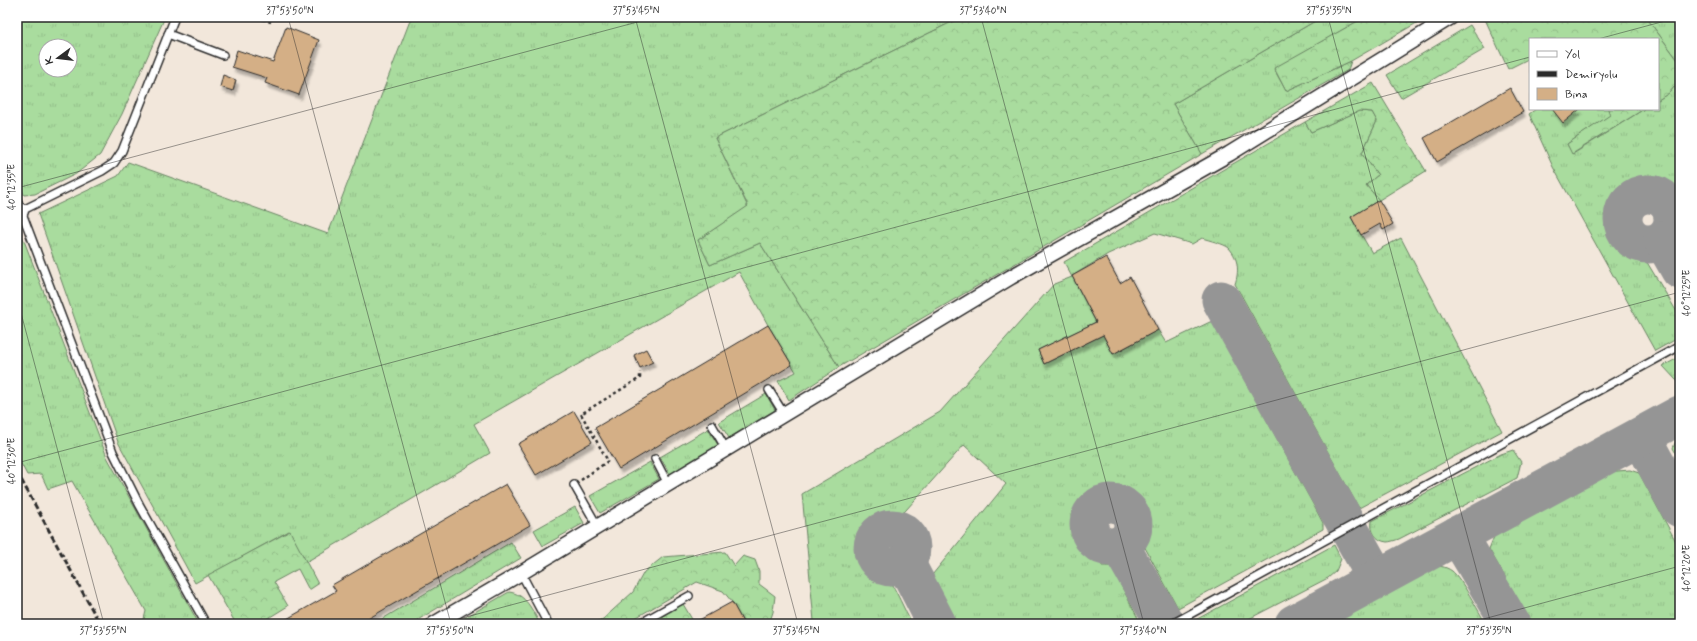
<svg xmlns="http://www.w3.org/2000/svg" width="1697" height="641" viewBox="0 0 1697 641" font-family="Mynerve,sans-serif">
<defs>
<pattern id="grass-tufts" width="24" height="20" patternUnits="userSpaceOnUse"><rect width="24" height="20" fill="#a9dc9e"/><path d="M3 7l-1-3M5 7V3M7 7l1-3M15 17l-1-3M17 17v-4M19 17l1-3" fill="none" stroke="#92bd88"/></pattern>
<pattern id="forest-crowns" width="20" height="18" patternUnits="userSpaceOnUse"><rect width="20" height="18" fill="#a9dc9e"/><path d="M2 6a3 3 0 1 1 6 0M12 15a3 3 0 1 1 6 0" fill="none" stroke="#92bd88"/></pattern>
<filter id="shadow"><feDropShadow dx="2.5" dy="4.5" stdDeviation="1" flood-color="#0004"/></filter>
</defs>
<rect width="100%" height="100%" fill="#fff"/>
<filter id="ink" filterUnits="userSpaceOnUse"><feTurbulence type="fractalNoise" baseFrequency=".025" numOctaves="2"/><feDisplacementMap in="SourceGraphic" scale="8" xChannelSelector="R" yChannelSelector="G"/><feConvolveMatrix kernelMatrix="1 2 1 2 8 2 1 2 1" color-interpolation-filters="sRGB"/></filter>
<g filter="url(#ink)">
<path fill="#f2e7db" fill-rule="evenodd" d="M17,17H1680V624H17ZM1530,39H1658V109H1530ZM46,46H70V70H46Z"/>
<g fill="url(#grass-tufts)" stroke="#6a8464" fill-rule="evenodd">
<path d="M17,17H165L122,114L100,155L76,174L35,194L24,195L17,176ZM46,46H70V70H46Z"/>
<polygon points="410,17 962,17 715,138 748,207 698,240 710,265 760,243 839,367 789,400 778,381 796,372 768,325 739,272 474,424 490,453 306,562 289,531 195,583 118,442 38,214 118,176 128,162 328,234 411,18"/>
<polygon points="1322,17 1365,17 1274,69 1286,91 1351,61 1348,70 1202,154 1173,104"/>
<polygon points="1646,17 1680,17 1680,63"/>
<polygon points="1680,80 1680,200 1670,188 1656,182 1639,182 1625,189 1617,197 1610,209 1612,234 1625,250 1645,259 1680,317 1680,337 1655,351 1553,167 1529,114 1536,109 1608,109 1611,115 1567,144 1573,154 1644,109 1658,109 1658,100 1669,93"/>
<path d="M1359,111L1372,112L1377,121L1362,153L1378,175L1366,185L1379,200L1351,217L1372,253L1401,238L1502,431L1359,508L1235,284C1239,272 1239,259 1229,248C1225,244 1208,240 1202,238L1192,244L1155,233L1108,254L1072,276L1096,322L1038,350L1044,364L1103,335L1113,354L1158,330L1166,343L1212,321L1314,506L1323,523V529L1178,608L1143,544L1146,527L1135,501L1121,495L1106,494L1104,488L1088,497L1090,501L1082,509L1079,521L1082,537L1089,551L1101,557L1102,566H1111L1141,624H951L928,580L1006,484L964,445L898,519C891,519 883,518 877,521C861,529 858,554 869,567C874,572 884,572 888,577C897,592 904,609 912,624H810L814,621L802,494L940,412L1054,284L1072,277L1064,262L1305,122L1311,132Z"/>
<polygon points="17,225 18,225 107,457 199,624 147,624 144,619 146,611 72,481 48,489 41,474 27,475 17,456"/>
<polygon points="1680,357 1680,382 1676,380 1663,366"/>
<polygon points="766,394 775,410 729,438 719,422"/>
<polygon points="708,429 718,445 670,474 660,457"/>
<polygon points="1680,431 1680,461 1673,448"/>
<path d="M1513,450L1521,462L1517,478L1399,539C1396,540 1390,542 1387,542C1376,541 1370,531 1372,521L1501,454Z"/>
<polygon points="650,462 659,479 600,513 590,496"/>
<polygon points="1630,470 1639,473 1680,549 1680,624 1532,624 1489,549 1495,534 1605,472"/>
<polygon points="575,507 584,523 543,546 534,530"/>
<polygon points="511,542 521,558 411,624 374,624"/>
<polygon points="1334,545 1341,559 1336,571 1328,578 1239,624 1188,624"/>
<path d="M1431,566C1439,566 1445,566 1452,571C1461,578 1479,612 1486,624H1326Z"/>
<path d="M509,592C526,594 532,610 540,624H454Z"/>
</g>
<g fill="url(#forest-crowns)" stroke="#6a8464">
<polygon points="962,17 1322,17 1173,104 1202,154 839,367 760,243 710,265 698,240 748,206 715,138"/>
<polygon points="1365,17 1427,17 1351,61 1286,91 1274,68"/>
<polygon points="1484,17 1646,17 1680,63 1680,80 1669,93 1658,100 1658,39 1530,39 1530,58 1508,69"/>
<polygon points="1470,25 1485,49 1401,98 1387,75"/>
<polygon points="1373,83 1426,171 1379,200 1366,185 1378,175 1362,153 1377,121 1372,112 1359,111 1311,132 1305,122"/>
<polygon points="1608,109 1644,109 1572,154 1567,144 1610,115"/>
<polygon points="290,531 318,584 309,590 298,569 274,582 288,606 262,622 263,624 236,624 208,575"/>
<polygon points="725,552 734,566 743,556 755,560 759,571 759,584 775,596 773,612 769,624 744,624 732,602 723,591 697,582 625,624 591,624 603,619 633,592 644,572 663,557"/>
<polygon points="683,604 693,621 688,624 649,624"/>
</g>
<g fill="none" stroke-linecap="round" stroke-linejoin="round">
<g stroke="#959595" stroke-width="39">
<circle cx="1648" cy="219" r="25"/>
<polyline points="1663,240 1680,270"/>
<polyline points="1221,300 1377,579"/>
<polyline points="1641,437 1680,508"/>
<circle cx="1111" cy="525" r="22"/>
<circle cx="892" cy="548" r="19"/>
<polyline points="1458,535 1511,624"/>
<polyline points="1120,546 1165,624"/>
<polyline points="905,562 937,624"/>
<polyline points="1294,624 1680,415"/>
</g>
</g>
<g fill="#d4af86" stroke="#2b2b2b" filter="url(#shadow)">
<polygon points="286,27 319,40 299,95 265,83 267,78 232,67 237,50 273,62"/>
<polygon points="223,75 236,80 233,91 220,87"/>
<polygon points="1510,88 1523,112 1437,162 1424,138"/>
<polygon points="1552,109 1580,109 1563,123"/>
<polygon points="1379,200 1393,224 1383,230 1380,224 1361,235 1351,217"/>
<polygon points="1106,257 1120,283 1130,277 1158,330 1113,354 1103,335 1044,364 1038,350 1096,322 1072,276"/>
<polygon points="768,325 792,365 619,469 595,428"/>
<polygon points="646,349 653,362 640,368 634,355"/>
<polygon points="574,411 592,442 536,475 518,444"/>
<polygon points="506,484 530,525 359,624 278,624 336,591 332,585"/>
<polygon points="732,602 744,624 692,624"/>
</g>
<g fill="none" stroke-linecap="round" stroke-linejoin="round">
<defs>
<g id="lane">
<polyline points="168,34 223,55"/>
<polyline points="17,200 113,452 139,504 206,624"/>
<polyline points="21,211 102,171 114,163 122,151 175,17"/>
<polyline points="769,390 784,414"/>
<polyline points="712,425 726,449"/>
<polyline points="655,459 668,484"/>
<polyline points="574,485 598,527"/>
<polyline points="521,573 548,624"/>
<polyline points="639,624 689,596"/>
<polyline points="1172,624 1680,346"/>
</g>
<g id="street">
<polyline points="17,213 21,211"/>
<polyline points="434,624 521,573 1011,277 1229,154 1451,17"/>
</g>
</defs>
<use href="#lane" stroke="#2b2b2b" stroke-width="10"/>
<use href="#street" stroke="#2b2b2b" stroke-width="17"/>
<g stroke="#2b2b2b" stroke-width="2.5" stroke-dasharray="3 3" stroke-linecap="butt">
<polyline points="257,17 271,22"/>
<polyline points="581,480 608,461 581,414 640,378 640,372"/>
</g>
<use href="#lane" stroke="#fff" stroke-width="7"/>
<use href="#street" stroke="#fff" stroke-width="14"/>
<polyline stroke="#2b2b2b" stroke-width="3" stroke-dasharray="6 3" stroke-linecap="butt" points="17,472 100,624"/>
</g>
</g>
<path fill="none" stroke="#2b2b2b" stroke-width="1" stroke-opacity="0.45" d="M288,17L451,624M635,17L798,624M981,17L1144,624M1328,17L1491,624M1674,17L1680,38M1598,39L1680,17M17,188L656,17M17,298L104,624M17,463L1530,57M440,624L1680,292M1465,624L1680,566"/>
<rect width="1697" height="641" fill="none" stroke="#fff" stroke-width="44"/>
<rect x="1529" y="38" width="130" height="72" fill="#ffffff" stroke="#aaaaaa"/>
<rect x="1537" y="51" width="20" height="6" fill="#ffffff" stroke="#aaaaaa"/>
<text x="1565" y="58" font-size="12" fill="#2b2b2b">Yol</text>
<rect x="1537" y="71" width="20" height="6" fill="#2b2b2b" stroke="#aaaaaa"/>
<text x="1565" y="78" font-size="12" fill="#2b2b2b">Demiryolu</text>
<rect x="1537" y="88" width="20" height="12" fill="#d4af86" stroke="#aaaaaa"/>
<text x="1565" y="98" font-size="12" fill="#2b2b2b">Bina</text>
<g transform="translate(58 58) rotate(255)"><circle r="19" fill="#ffffff" stroke="#aaaaaa"/>
<path d="M0-3L7 15L0 10L-7 15Z" fill="#2b2b2b"/>
<text y="-6" font-size="11" font-weight="bold" text-anchor="middle" fill="#2b2b2b">K</text>
</g>
<rect x="22" y="22" width="1653" height="597" fill="none" stroke="#2b2b2b" stroke-width="1.5"/>
<g font-size="10" text-anchor="middle" fill="#2b2b2b">
<text x="290" y="14">37°53'50"N</text>
<text x="636" y="14">37°53'45"N</text>
<text x="983" y="14">37°53'40"N</text>
<text x="1329" y="14">37°53'35"N</text>
<text transform="translate(11 187) rotate(-90)" y="4">40°12'35"E</text>
<text transform="translate(1686 293) rotate(-90)" y="4">40°12'25"E</text>
<text transform="translate(11 461) rotate(-90)" y="4">40°12'30"E</text>
<text transform="translate(1686 568) rotate(-90)" y="4">40°12'20"E</text>
<text x="103" y="634">37°53'55"N</text>
<text x="450" y="634">37°53'50"N</text>
<text x="796" y="634">37°53'45"N</text>
<text x="1143" y="634">37°53'40"N</text>
<text x="1489" y="634">37°53'35"N</text>
</g>
</svg>
